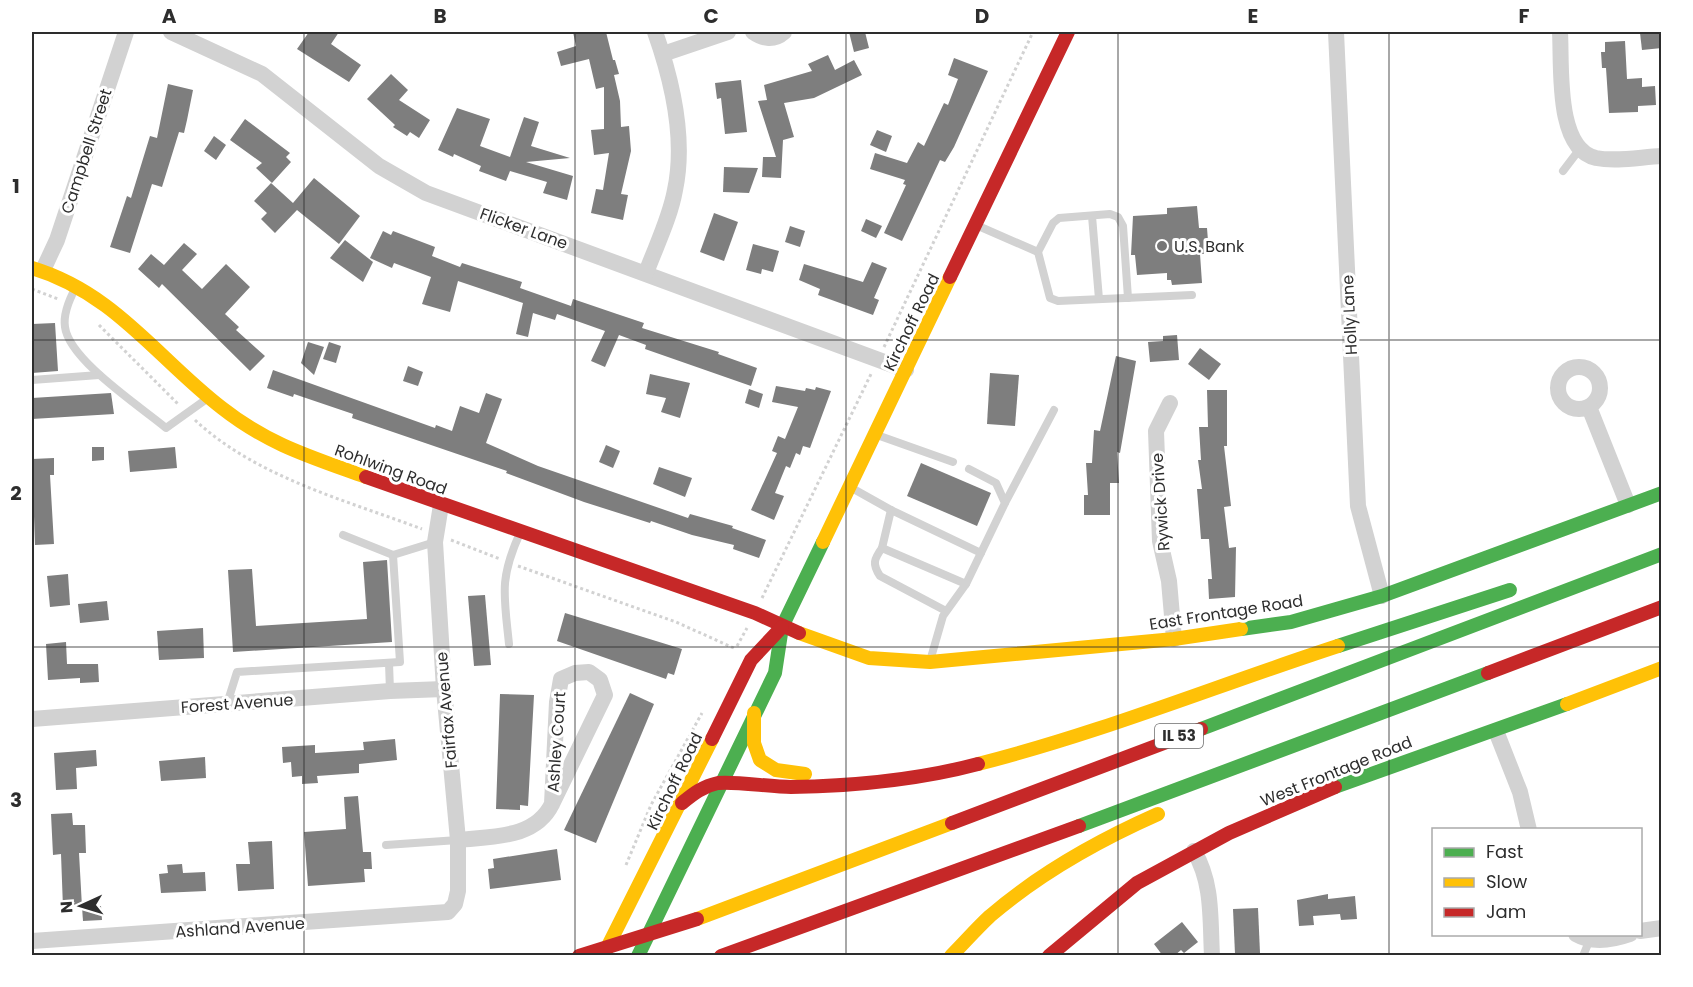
<svg xmlns="http://www.w3.org/2000/svg" width="1693" height="987" viewBox="0 0 1693 987" font-family="Poppins,sans-serif">
<rect width="100%" height="100%" fill="#fff"/>
<g fill="#7e7e7e">
<polygon points="309,32 339,32 331,44 361,65 349,82 297,49"/>
<polygon points="573,32 606,32 613,60 615,60 619,74 614,75 620,101 621,127 629,126 631,151 621,194 628,195 623,220 591,213 596,189 603,190 609,153 594,155 591,130 604,129 604,87 596,89 589,59 561,66 557,52 576,46"/>
<polygon points="849,32 865,32 869,48 854,52"/>
<polygon points="1660,32 1662,48 1642,50 1640,33"/>
<polygon points="1625,41 1627,79 1642,78 1642,87 1655,86 1656,105 1638,106 1638,112 1609,113 1606,68 1602,68 1601,52 1605,52 1605,42"/>
<polygon points="828,55 835,70 854,60 862,75 814,98 784,103 794,137 783,140 781,178 762,177 763,157 776,157 758,101 767,100 764,85 812,71 808,64"/>
<polygon points="954,58 988,71 954,147 945,162 940,160 902,241 884,233 906,185 903,184 905,180 870,169 875,153 907,163 918,142 924,146 944,103 948,105 958,79 948,75"/>
<polygon points="391,74 408,90 399,100 430,120 419,138 410,132 407,136 393,127 395,125 367,99"/>
<polygon points="741,80 747,132 725,134 721,98 717,99 715,83"/>
<polygon points="168,84 193,90 187,120 184,133 179,132 162,187 152,184 130,253 110,247 127,196 131,198 150,136 157,138"/>
<polygon points="457,108 490,119 480,146 510,157 524,117 539,122 531,146 570,158 526,162 573,176 567,200 543,193 547,182 510,171 506,181 479,171 481,166 454,154 453,157 438,150"/>
<polygon points="245,119 290,153 286,157 291,162 272,183 256,168 262,163 230,140"/>
<polygon points="877,130 892,136 886,152 870,145"/>
<polygon points="214,136 226,145 216,160 204,151"/>
<polygon points="724,167 758,168 749,193 723,192"/>
<polygon points="314,178 360,216 339,244 297,210 275,233 261,219 267,213 254,201 271,183 293,203"/>
<polygon points="1197,206 1199,228 1207,228 1209,254 1200,254 1202,283 1172,285 1171,280 1167,280 1167,273 1137,275 1135,255 1131,255 1133,216 1167,214 1167,208"/>
<polygon points="714,213 738,222 724,261 700,252"/>
<polygon points="866,219 882,226 876,238 861,231"/>
<polygon points="790,226 805,231 800,247 785,242"/>
<polygon points="383,231 391,235 393,231 435,247 432,256 460,267 462,263 522,282 520,288 571,306 573,299 617,314 644,323 642,328 719,352 718,354 757,368 751,386 645,349 646,345 619,335 605,367 591,361 605,331 557,314 555,320 533,313 528,337 516,334 523,303 458,281 450,312 422,304 431,277 394,263 392,268 370,258"/>
<polygon points="345,240 373,262 363,282 330,258"/>
<polygon points="184,243 197,254 182,270 202,289 226,264 250,287 225,314 239,327 236,330 265,356 250,371 162,284 159,288 138,269 151,254 164,265"/>
<polygon points="753,244 779,251 773,272 762,269 761,274 746,270"/>
<polygon points="872,262 887,268 874,298 879,300 873,315 818,295 820,289 799,280 804,264 863,282"/>
<polygon points="55,323 58,371 32,373 32,324"/>
<polygon points="1177,335 1179,360 1150,362 1148,342 1163,341 1163,336"/>
<polygon points="308,342 324,347 314,375 301,363"/>
<polygon points="329,342 341,346 336,363 323,359"/>
<polygon points="1200,348 1221,364 1209,380 1188,364"/>
<polygon points="1116,356 1136,361 1120,453 1117,452 1119,483 1110,483 1110,515 1084,515 1084,495 1088,495 1086,463 1092,463 1094,430 1100,431"/>
<polygon points="408,366 423,372 418,386 403,381"/>
<polygon points="273,370 435,428 436,425 452,431 460,406 479,413 486,393 502,399 486,443 538,466 688,518 690,514 733,526 732,528 766,540 759,558 733,549 734,545 692,535 651,521 650,523 584,502 506,473 507,471 352,418 353,414 294,394 293,397 267,388"/>
<polygon points="990,373 1019,375 1015,426 987,424"/>
<polygon points="650,374 690,383 680,418 661,412 666,398 646,394"/>
<polygon points="776,386 805,391 806,388 815,390 816,387 831,391 810,448 803,446 800,455 796,453 790,468 786,466 775,493 784,496 774,520 751,510 777,453 772,451 778,436 785,439 798,407 772,402"/>
<polygon points="749,389 763,394 759,408 745,403"/>
<polygon points="1207,390 1227,390 1227,446 1224,446 1231,506 1224,507 1229,548 1236,547 1235,597 1209,599 1208,579 1212,579 1209,539 1201,539 1197,489 1202,489 1198,460 1201,460 1199,427 1208,427"/>
<polygon points="111,393 114,414 32,419 32,398"/>
<polygon points="606,445 620,451 613,468 599,462"/>
<polygon points="92,447 104,447 104,460 92,461"/>
<polygon points="175,447 177,468 130,472 128,451"/>
<polygon points="54,458 54,475 50,475 54,544 35,545 32,459"/>
<polygon points="921,463 991,493 977,526 907,496"/>
<polygon points="659,467 692,478 685,497 653,484"/>
<polygon points="387,560 392,642 233,652 228,570 252,569 256,626 367,619 363,562"/>
<polygon points="68,574 70,605 50,607 47,576"/>
<polygon points="485,595 491,665 474,666 468,596"/>
<polygon points="107,601 109,620 80,623 78,604"/>
<polygon points="565,613 682,649 674,675 668,673 666,679 557,641"/>
<polygon points="203,628 204,658 159,660 157,631"/>
<polygon points="66,642 67,664 98,664 99,682 80,683 80,678 48,680 46,644"/>
<polygon points="630,693 654,704 596,843 564,830"/>
<polygon points="500,694 534,695 528,806 520,805 520,810 496,809"/>
<polygon points="395,739 397,760 359,764 359,773 317,776 318,783 302,784 302,776 292,777 291,762 283,763 282,747 315,745 315,753 364,750 363,742"/>
<polygon points="96,750 97,766 76,768 77,789 56,790 54,753"/>
<polygon points="205,757 206,778 161,781 159,761"/>
<polygon points="358,796 363,852 371,852 372,869 364,869 365,882 308,886 304,832 346,829 344,797"/>
<polygon points="72,813 73,825 85,825 86,853 79,853 82,907 63,908 61,854 53,855 51,814"/>
<polygon points="272,841 274,889 238,891 236,864 250,864 248,842"/>
<polygon points="557,849 561,880 490,889 488,869 494,868 493,859"/>
<polygon points="182,864 183,873 205,872 206,891 161,893 159,874 168,873 167,865"/>
<polygon points="1328,894 1328,899 1355,896 1357,919 1341,920 1340,914 1313,916 1314,925 1299,926 1297,900"/>
<polygon points="101,906 102,920 83,921 82,907"/>
<polygon points="1258,908 1260,953 1235,954 1233,909"/>
<polygon points="1182,922 1198,942 1184,953 1181,950 1174,956 1163,956 1154,944"/>
</g>
<g fill="none" stroke-linecap="round" stroke-linejoin="round">
<g stroke="#d2d2d2" stroke-width="3" stroke-dasharray="3 3" stroke-linecap="butt">
<polyline points="32,289 58,299"/>
<polyline points="99,325 179,405"/>
<polyline points="884,347 1033,32"/>
<path d="M195,420C256,477 345,500 422,529"/>
<polyline points="451,540 500,559"/>
<polyline points="518,566 676,622 736,649"/>
<polyline points="762,598 872,372"/>
<polyline points="737,646 747,628"/>
<polyline points="626,865 651,805 702,713"/>
</g>
<g stroke="#d2d2d2" stroke-width="8">
<polyline points="1563,171 1579,150"/>
<polyline points="1092,216 1099,299"/>
<polyline points="976,225 1038,252 1050,298 1058,301 1192,295"/>
<polyline points="1038,252 1053,223 1059,218 1110,214 1118,217 1123,226 1128,298"/>
<path d="M76,287C70,298 63,314 65,327C69,360 141,407 166,428L208,398"/>
<polyline points="32,380 99,375"/>
<polyline points="877,435 953,462"/>
<polyline points="850,487 891,510 981,553"/>
<polyline points="1005,503 1054,410"/>
<polyline points="343,535 393,555"/>
<polyline points="882,548 891,510"/>
<path d="M946,611L880,576C872,564 874,559 882,548L966,584"/>
<path d="M509,644C504,595 499,579 520,533"/>
<polyline points="930,661 943,616 966,584 1005,503 996,483 969,469"/>
<polyline points="389,663 390,691"/>
<polyline points="227,704 237,672 400,662 393,555 435,542"/>
<polyline points="386,845 458,840"/>
<polyline points="1583,956 1590,939"/>
</g>
<g stroke="#d2d2d2" stroke-width="16">
<polyline points="171,32 262,74 379,166 426,193 906,370"/>
<path d="M753,32C763,39 774,41 784,32"/>
<polyline points="1336,32 1358,506 1382,596"/>
<path d="M1560,32C1562,65 1555,149 1596,158C1617,162 1640,157 1662,156"/>
<polyline points="663,54 728,32"/>
<polyline points="43,270 57,240 126,32"/>
<path d="M646,273C656,246 670,218 675,190C686,138 672,80 655,32"/>
<circle cx="1579" cy="388" r="21"/>
<polyline points="1170,403 1156,431 1160,541 1169,581 1174,639"/>
<polyline points="1589,407 1628,505"/>
<polyline points="32,719 390,691 444,689"/>
<polyline points="1496,731 1520,792 1529,830"/>
<path d="M458,840C492,836 535,839 552,804L605,695L600,680L589,672L575,673L561,679L557,702L552,804"/>
<path d="M1194,851C1213,883 1210,919 1212,956"/>
<polyline points="1640,931 1662,928"/>
<path d="M1576,934C1593,944 1613,940 1630,934"/>
<polyline points="32,941 448,912 455,904 458,891 458,840 444,689 435,542 441,505"/>
</g>
<g stroke="#4caf50" stroke-width="14">
<polyline points="1241,629 1291,622 1382,596 1662,493"/>
<polyline points="1338,646 1510,590"/>
<polyline points="1201,729 1662,554"/>
<polyline points="1335,787 1567,704"/>
<polyline points="1079,826 1488,673"/>
<polyline points="638,956 775,673 782,627 823,542"/>
</g>
<g stroke="#ffc107" stroke-width="14">
<path d="M32,268C115,293 157,358 222,408C269,445 311,457 366,477"/>
<polyline points="823,542 950,277"/>
<polyline points="799,633 869,658 930,662 1174,639 1241,629"/>
<polyline points="1567,704 1662,668"/>
<polyline points="754,713 754,743 760,760 776,770 805,774"/>
<path d="M978,764C1101,733 1218,685 1338,646"/>
<polyline points="697,919 952,823"/>
<polyline points="603,956 712,739"/>
<path d="M951,956C964,943 976,929 990,916C1040,873 1097,841 1158,814"/>
</g>
<g stroke="#c62828" stroke-width="14">
<polyline points="950,277 1068,32"/>
<polyline points="366,477 755,613 799,633"/>
<polyline points="1488,673 1662,607"/>
<polyline points="712,739 751,660 782,627"/>
<path d="M682,803C693,794 703,786 718,783C734,781 771,787 791,787C853,786 918,780 978,764"/>
<polyline points="952,823 1201,729"/>
<polyline points="721,956 1079,826"/>
<polyline points="1049,956 1137,883 1229,833 1335,787"/>
</g>
<polyline stroke="#c62828" stroke-width="14" points="579,956 697,919"/>
</g>
<path fill="none" stroke="#2d2d2d" stroke-width="1.5" stroke-opacity="0.55" d="M304,32V956M575,32V956M846,32V956M1118,32V956M1389,32V956M32,340H1662M32,647H1662"/>
<circle fill="#767676" stroke="#fff" stroke-width="2" cx="1162" cy="246" r="6"/>
<g text-anchor="middle" stroke-width="6" stroke-linejoin="round" paint-order="stroke">
<rect fill="#fff" stroke="#6c6c6c" stroke-width="1.5" x="1155" y="724" width="48" height="24" rx="4.5"/>
<g font-size="15" font-weight="bold" fill="#2d2d2d">
<text x="1179" y="741">IL 53</text>
</g>
<g font-size="16" fill="#2d2d2d" stroke="#fff">
<text transform="translate(86 151) rotate(-72)" y="6">Campbell Street</text>
<text transform="translate(524 228) rotate(20)" y="6">Flicker Lane</text>
<text transform="translate(1349 315) rotate(-93)" y="6">Holly Lane</text>
<text transform="translate(911 322) rotate(-64)" y="6">Kirchoff Road</text>
<text transform="translate(391 469) rotate(20)" y="6">Rohlwing Road</text>
<text transform="translate(1160 502) rotate(-94)" y="6">Rywick Drive</text>
<text transform="translate(1226 612) rotate(-9)" y="6">East Frontage Road</text>
<text transform="translate(237 703) rotate(-4)" y="6">Forest Avenue</text>
<text transform="translate(446 710) rotate(-95)" y="6">Fairfax Avenue</text>
<text transform="translate(556 742) rotate(-86)" y="6">Ashley Court</text>
<text transform="translate(1336 771) rotate(-22)" y="6">West Frontage Road</text>
<text transform="translate(674 781) rotate(-64)" y="6">Kirchoff Road</text>
<text transform="translate(240 927) rotate(-4)" y="6">Ashland Avenue</text>
</g>
<g font-size="16" fill="#2d2d2d" stroke="#fff" text-anchor="start">
<text x="1174" y="252">U.S. Bank</text>
</g>
</g>
<rect width="1693" height="987" fill="none" stroke="#ffffff" stroke-width="66"/>
<rect x="1432" y="828" width="210" height="108" fill="#ffffff" stroke="#ababab" stroke-width="1.5"/>
<rect x="1444" y="848" width="30" height="9" fill="#4caf50" stroke="#ababab" stroke-width="1.5"/>
<text x="1486" y="858" font-size="18" fill="#2d2d2d">Fast</text>
<rect x="1444" y="878" width="30" height="9" fill="#ffc107" stroke="#ababab" stroke-width="1.5"/>
<text x="1486" y="888" font-size="18" fill="#2d2d2d">Slow</text>
<rect x="1444" y="908" width="30" height="9" fill="#c62828" stroke="#ababab" stroke-width="1.5"/>
<text x="1486" y="918" font-size="18" fill="#2d2d2d">Jam</text>
<g transform="translate(81 906) rotate(266)" stroke="#ffffff" stroke-width="4.5" paint-order="stroke">
<path d="M0-4.5L10 22L0 15L-10 22Z" fill="#2d2d2d"/>
<text y="-9" font-size="16" font-weight="bold" text-anchor="middle" fill="#2d2d2d">N</text>
</g>
<rect x="33" y="33" width="1627" height="921" fill="none" stroke="#2d2d2d" stroke-width="2"/>
<g font-size="20" text-anchor="middle" font-weight="bold" fill="#2d2d2d">
<text x="169" y="23">A</text>
<text x="440" y="23">B</text>
<text x="711" y="23">C</text>
<text x="982" y="23">D</text>
<text x="1253" y="23">E</text>
<text x="1524" y="23">F</text>
<text x="16" y="193">1</text>
<text x="16" y="500">2</text>
<text x="16" y="807">3</text>
</g>
</svg>
